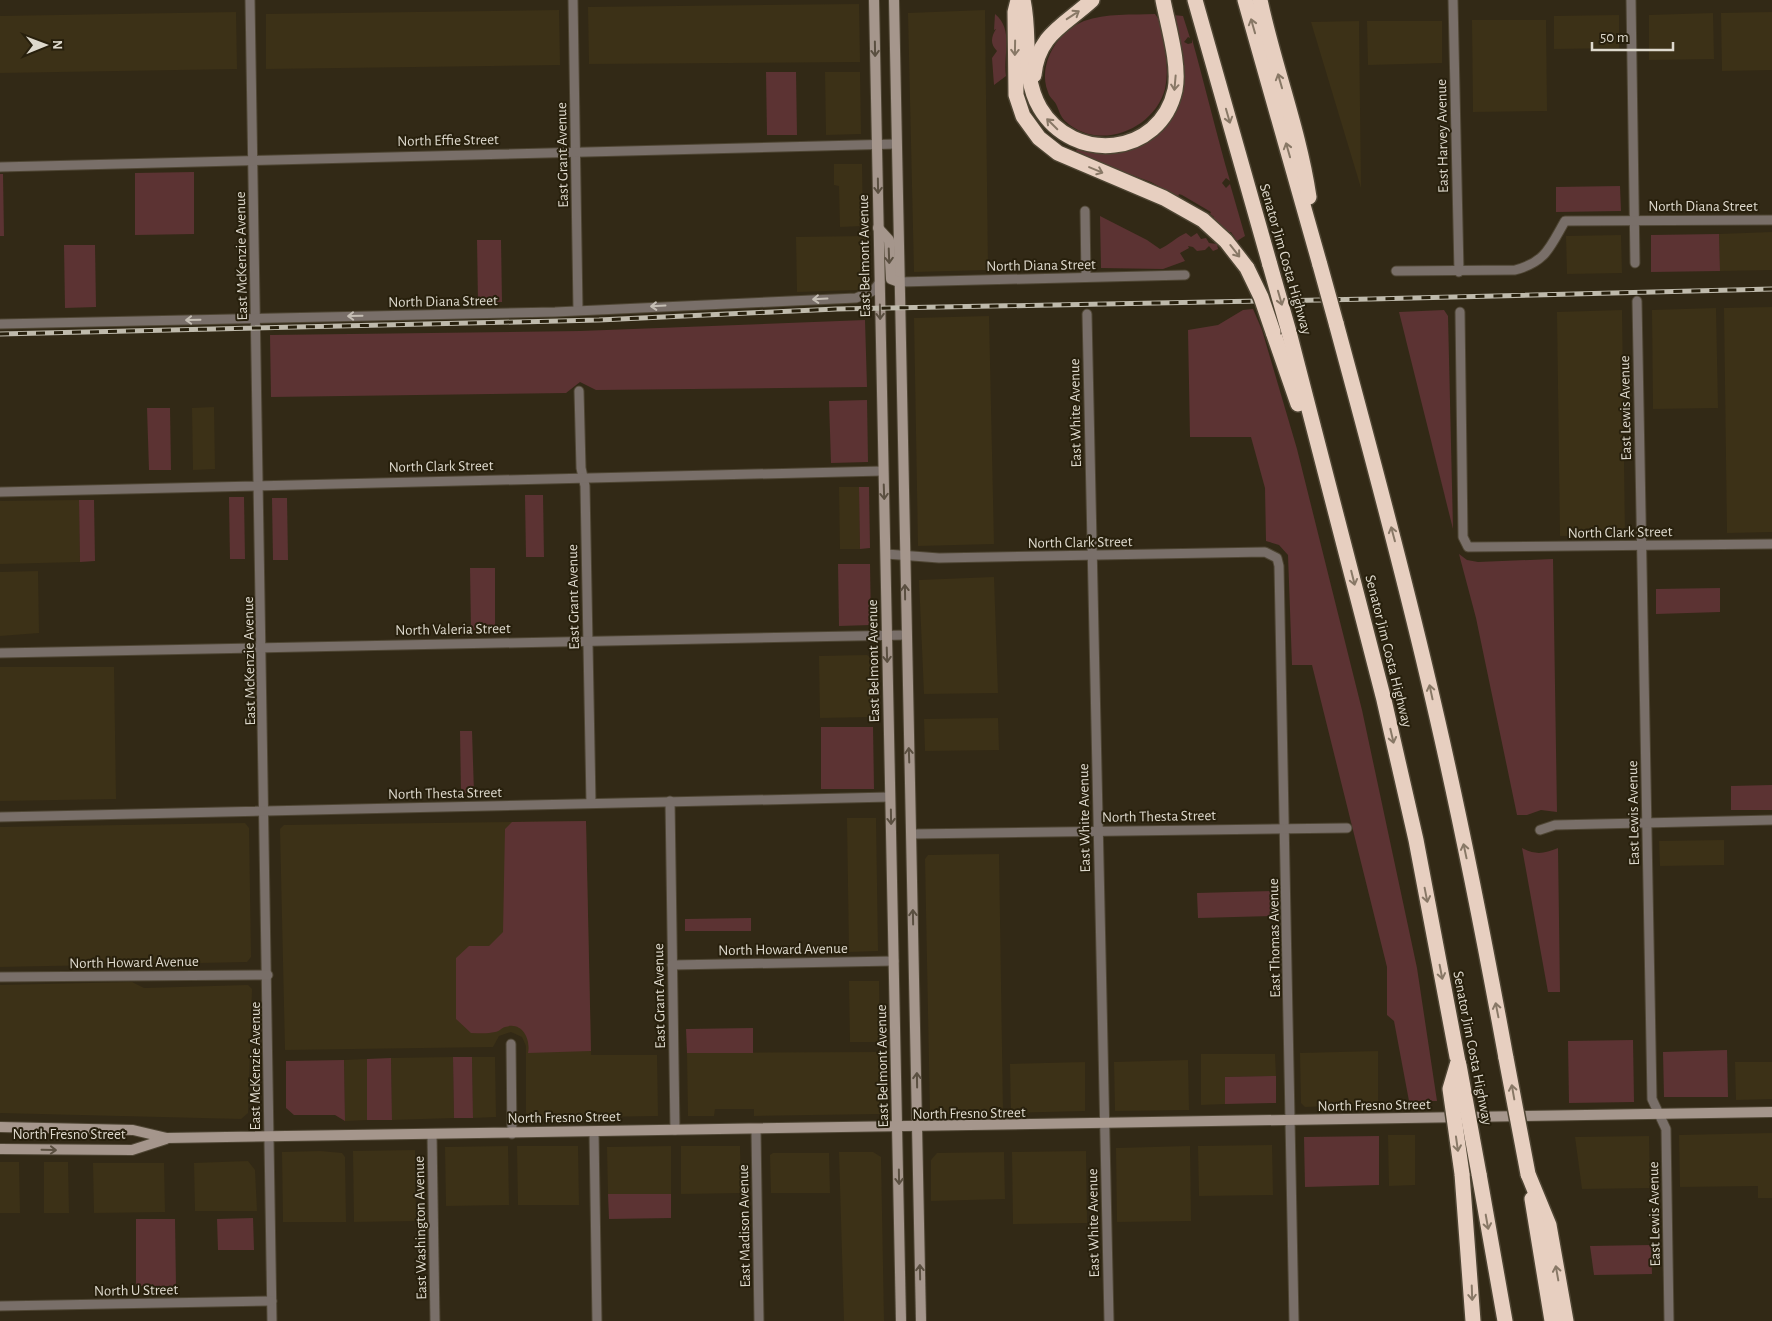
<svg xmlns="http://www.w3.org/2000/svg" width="1772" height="1321" viewBox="0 0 1772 1321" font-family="'Alegreya Sans',sans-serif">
<rect width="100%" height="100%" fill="#322916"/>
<g fill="#3c3117">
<polygon points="859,4 860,62 589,64 588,7"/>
<polygon points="559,10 560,65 266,69 266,14"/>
<polygon points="985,10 988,270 914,272 908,13"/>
<polygon points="236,12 237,69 0,73 0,16"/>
<polygon points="1772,12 1772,70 1722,71 1721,13"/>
<polygon points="1713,13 1714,59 1649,60 1649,15"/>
<polygon points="1619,15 1619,48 1554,49 1554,16"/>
<polygon points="1472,20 1546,20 1547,111 1473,112"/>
<polygon points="1359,21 1359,27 1361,188 1311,22"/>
<polygon points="1367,21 1442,21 1442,63 1368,65"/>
<polygon points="825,72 860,72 861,134 826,135"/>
<polygon points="834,164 862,164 863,226 840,227 839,186 834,185"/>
<polygon points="1772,232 1772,270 1720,271 1719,234"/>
<polygon points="1621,235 1622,273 1567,274 1566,236"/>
<polygon points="866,236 867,279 857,290 797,292 796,237"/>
<polygon points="1772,307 1772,532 1727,533 1724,308"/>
<polygon points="1716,308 1718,408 1653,409 1652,310"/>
<polygon points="1622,310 1625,535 1560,536 1557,312"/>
<polygon points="989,316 994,544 918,546 914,318"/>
<polygon points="214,407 215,469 193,470 192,408"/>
<polygon points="839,487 859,487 860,549 840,549"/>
<polygon points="79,500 80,562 0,564 0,501"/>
<polygon points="38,571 39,633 0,636 0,572"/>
<polygon points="994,577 998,693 924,694 919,580"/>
<polygon points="867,655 872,659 873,717 820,718 819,656"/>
<polygon points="0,667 114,667 116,799 0,801"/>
<polygon points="998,718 999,750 925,751 924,719"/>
<polygon points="847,818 876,818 878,951 849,952"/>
<polygon points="586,821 591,1055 657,1055 658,1116 526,1118 526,1046 522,1037 511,1032 499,1036 493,1047 285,1050 280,829 284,825"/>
<polygon points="245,823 249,828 251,957 247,962 0,967 0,827"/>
<polygon points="1724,840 1724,865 1660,866 1659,841"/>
<polygon points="999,854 1003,1113 930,1114 925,859 928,855"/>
<polygon points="849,981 879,981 880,1042 850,1042"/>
<polygon points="132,982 144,988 248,985 252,989 248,1113 241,1119 0,1113 0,985"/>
<polygon points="1378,1051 1378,1104 1305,1107 1301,1103 1300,1053"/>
<polygon points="880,1052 880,1114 754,1116 754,1109 715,1109 714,1116 688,1116 687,1053"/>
<polygon points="1201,1054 1275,1054 1276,1076 1225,1077 1225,1104 1201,1105"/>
<polygon points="453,1057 454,1118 392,1120 391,1058"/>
<polygon points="472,1057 495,1057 496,1117 473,1118"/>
<polygon points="367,1059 367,1120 345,1121 344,1060"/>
<polygon points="1188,1060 1189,1110 1115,1111 1114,1062"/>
<polygon points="1085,1062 1085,1111 1011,1113 1010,1064"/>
<polygon points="1735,1062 1772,1062 1772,1099 1736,1100"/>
<polygon points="1772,1133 1772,1198 1758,1198 1758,1186 1680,1187 1679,1135"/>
<polygon points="1388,1135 1415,1135 1415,1185 1389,1186"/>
<polygon points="1649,1136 1650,1188 1582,1189 1575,1137"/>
<polygon points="1272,1145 1273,1195 1199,1196 1198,1146"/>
<polygon points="508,1146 509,1205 446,1206 445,1147"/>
<polygon points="517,1146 578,1146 579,1205 518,1205"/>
<polygon points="671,1146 671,1194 608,1194 607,1147"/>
<polygon points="681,1146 740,1146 741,1193 681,1194"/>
<polygon points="1190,1146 1191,1221 1117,1222 1116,1148"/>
<polygon points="415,1150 416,1221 354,1222 353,1151"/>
<polygon points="320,1151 342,1153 345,1157 346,1222 283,1222 282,1152"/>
<polygon points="1086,1151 1087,1223 1013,1224 1012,1152"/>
<polygon points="839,1152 873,1152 881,1157 884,1321 844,1321"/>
<polygon points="1004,1152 1005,1199 931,1201 931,1160 937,1153"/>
<polygon points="773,1153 829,1153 830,1193 771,1193 770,1155"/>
<polygon points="248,1161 255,1170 257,1211 195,1211 194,1163"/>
<polygon points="0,1162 19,1162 20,1213 0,1213"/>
<polygon points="44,1162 68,1162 69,1213 44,1213"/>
<polygon points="93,1163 164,1163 165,1212 94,1213"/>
</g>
<g fill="#5c3333">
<path d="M995,14C1014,30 1003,54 1006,76L994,85L992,58L997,51C990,44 991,37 996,29L994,30Z"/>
<path d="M1155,14L1160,21C1164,43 1170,67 1165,89C1154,130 1098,152 1065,121C1060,116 1059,110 1056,104C1054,100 1049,97 1048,92C1037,64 1058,31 1084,21C1106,13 1132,15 1155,14Z"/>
<path d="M1173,15L1183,16L1190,38L1188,37L1184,42L1188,44L1192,43V39C1205,86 1217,136 1230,181L1226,178L1222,183L1226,188L1230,184L1245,236L1237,241L1231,232L1225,233L1212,220L1214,217L1210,214L1211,212L1182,195L1179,194L1178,197L1151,182L1115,169L1076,151L1078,147C1108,146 1138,152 1160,129L1162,131L1167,122Z"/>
<polygon points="766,72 796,72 797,135 767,135"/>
<polygon points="194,172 194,234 135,235 135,173"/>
<polygon points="0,174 3,174 4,236 0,236"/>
<polygon points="1620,186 1621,211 1556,212 1556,187"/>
<path d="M1100,216L1147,240L1160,249C1169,245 1175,238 1186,233L1191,237L1197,233L1201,239L1206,238L1209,243L1217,244L1218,249L1213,251L1209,246L1205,250L1197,251L1193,247L1188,246L1189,248L1180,253L1185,261L1163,269L1101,268Z"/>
<polygon points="1719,234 1720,271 1651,272 1651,235"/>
<polygon points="477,240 501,240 502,302 478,302"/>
<polygon points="95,245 96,307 65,308 64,245"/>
<polygon points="1253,309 1262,330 1297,449 1362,710 1417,968 1437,1101 1409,1101 1394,1021 1387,1015 1387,967 1312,665 1292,665 1288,555 1279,545 1266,541 1265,488 1251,437 1190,437 1188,330 1218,325 1243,310"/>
<polygon points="1444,310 1448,316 1453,529 1399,312"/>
<polygon points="865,320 867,387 596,390 580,382 566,393 271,397 270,335 580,331"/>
<polygon points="867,400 868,462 831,463 829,401"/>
<polygon points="147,408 170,408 171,470 149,470"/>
<polygon points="859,487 869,487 870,548 860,549"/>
<polygon points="525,495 543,495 544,557 526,557"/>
<polygon points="229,497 244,497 245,559 230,559"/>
<polygon points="272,498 287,498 288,560 273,560"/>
<polygon points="79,500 94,500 95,561 80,562"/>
<polygon points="1459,554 1467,560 1478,562 1553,559 1557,812 1541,810 1527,815 1517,815 1476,618"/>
<polygon points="838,564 870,564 871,625 839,626"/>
<polygon points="470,568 495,568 495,629 471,630"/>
<polygon points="1720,588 1720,612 1656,614 1656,589"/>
<polygon points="821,727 873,727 874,789 821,789"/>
<polygon points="460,731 472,731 474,793 461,793"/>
<polygon points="1772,785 1772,810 1731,810 1731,786"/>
<path d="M586,821L591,1051L528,1053C531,1039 522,1021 505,1027C501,1028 499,1032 495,1032C487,1034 479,1033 471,1033L456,1019V958L469,946H489L503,932L505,829L512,822Z"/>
<path d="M1522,848C1535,855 1544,854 1558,848L1560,992H1548Z"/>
<polygon points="1272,891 1272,916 1198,918 1197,893"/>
<polygon points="751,918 751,931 685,931 685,919"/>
<polygon points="753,1028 753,1053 687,1053 686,1029"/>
<polygon points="1633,1040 1634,1102 1569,1103 1568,1041"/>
<polygon points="1727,1050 1728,1097 1664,1097 1663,1052"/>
<polygon points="453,1057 472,1057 473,1118 454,1118"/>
<polygon points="391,1058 392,1120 367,1120 367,1059"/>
<polygon points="344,1060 345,1121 335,1115 294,1115 286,1108 286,1061"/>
<polygon points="1276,1076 1276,1103 1225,1104 1225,1077"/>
<polygon points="1379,1136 1379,1185 1305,1187 1304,1137"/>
<polygon points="608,1194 671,1194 671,1218 609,1219"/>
<polygon points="253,1218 254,1250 218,1250 217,1219"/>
<polygon points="136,1219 175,1219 176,1286 136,1286"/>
<polygon points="1651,1245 1652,1274 1594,1275 1590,1246"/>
</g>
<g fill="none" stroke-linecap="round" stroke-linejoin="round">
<defs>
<g id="minor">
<polyline points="250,0 272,1321"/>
<polyline points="573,0 578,310"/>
<polyline points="1453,0 1459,272"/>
<polyline points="1631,0 1635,263"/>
<polyline points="0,167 896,144"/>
<polyline points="1085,211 1086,277"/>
<path d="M1396,271L1515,270C1546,262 1550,247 1565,221L1772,220"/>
<polyline points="899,282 1185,275"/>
<polyline points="1637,301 1652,1099 1666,1129 1669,1321"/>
<polyline points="1460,312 1463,537 1468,547 1772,544"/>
<polyline points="1087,314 1109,1321"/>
<polyline points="0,324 555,312 856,298 873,291 880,282"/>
<polyline points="579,391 581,468 585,486 591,803"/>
<polyline points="0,492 883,471"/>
<polyline points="886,554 939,558 1265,552 1277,558 1279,566 1294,1321"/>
<polyline points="0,653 906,635"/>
<polyline points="670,801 675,1130"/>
<polyline points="0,817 890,797"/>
<polyline points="1540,830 1555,825 1772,820"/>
<polyline points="912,834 1347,828"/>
<polyline points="672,965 894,961"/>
<polyline points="0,977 268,975"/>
<polyline points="511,1044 512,1134"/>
<polyline points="756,1131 759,1321"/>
<polyline points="594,1132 597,1321"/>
<polyline points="432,1135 435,1321"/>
<polyline points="0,1306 272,1301"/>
</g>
<g id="secondary">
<polyline points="874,0 901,1321"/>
<polyline points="894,0 921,1321"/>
<polyline points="878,228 889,240 891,279 899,282"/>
<path d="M0,1127L133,1130L167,1138C702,1131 1237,1124 1772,1112"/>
<polyline points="0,1149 132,1150 166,1139"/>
</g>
<g id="motorway">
<polyline points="1018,0 1015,12 1016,95 1023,116 1039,138 1058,153 1164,198 1203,220 1226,241 1247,268"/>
<path d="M1023,0C1031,35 1021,76 1040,108C1073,164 1160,157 1175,90C1180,65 1168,26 1163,0"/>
<polyline points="1195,0 1270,265"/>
<polyline points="1245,0 1320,265"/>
<path d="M1260,0C1274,66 1299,130 1309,197"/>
<path d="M1034,75C1038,34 1065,25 1092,0"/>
<path d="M1336,323C1368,441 1400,560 1428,679C1458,805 1483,932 1506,1058"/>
<polyline points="1273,332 1298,404"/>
<polyline points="1289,332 1384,700 1416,840 1458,1062"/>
<polyline points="1462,1174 1473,1321"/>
<polyline points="1479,1174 1505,1321"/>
<polyline points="1528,1174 1549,1225 1566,1321"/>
<polyline points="1532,1199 1552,1321"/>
</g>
</defs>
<use href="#minor" stroke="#4e4533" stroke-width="11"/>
<use href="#secondary" stroke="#4e4533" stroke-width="12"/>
<use href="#motorway" stroke="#4e4533" stroke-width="18"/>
<use href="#minor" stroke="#796f69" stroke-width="9"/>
<use href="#secondary" stroke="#a5968c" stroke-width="10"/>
<use href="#motorway" stroke="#e7cfc0" stroke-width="15"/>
<defs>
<polyline id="rail" points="0,334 599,320 836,309 1371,299 1772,289"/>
</defs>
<use href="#rail" stroke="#bfbaac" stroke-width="5"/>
<use href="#rail" stroke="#28200d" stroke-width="3" stroke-dasharray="9" stroke-linecap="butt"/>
<defs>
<g id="motorway-bridge">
<polyline points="1270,265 1289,332"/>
<polyline points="1320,265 1336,323"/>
<polyline points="1247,268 1261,297 1273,332"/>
<polyline points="1506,1058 1528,1174"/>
<polyline points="1458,1062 1450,1089 1462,1174"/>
<polyline points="1459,1065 1479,1174"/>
</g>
</defs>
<use href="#motorway-bridge" stroke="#4e4533" stroke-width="18" stroke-linecap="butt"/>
<use href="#motorway-bridge" stroke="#e7cfc0" stroke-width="15"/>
</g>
<defs><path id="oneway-shaft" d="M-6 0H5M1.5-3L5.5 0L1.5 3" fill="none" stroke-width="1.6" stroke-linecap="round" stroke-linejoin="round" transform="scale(1.25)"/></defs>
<g stroke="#887866">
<use href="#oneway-shaft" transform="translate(1073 15) rotate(-33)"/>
<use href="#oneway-shaft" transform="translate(1253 26) rotate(-106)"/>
<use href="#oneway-shaft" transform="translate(1015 48) rotate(91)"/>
<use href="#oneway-shaft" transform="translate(1280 81) rotate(-106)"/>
<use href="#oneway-shaft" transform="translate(1175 83) rotate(95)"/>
<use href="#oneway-shaft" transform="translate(1228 116) rotate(74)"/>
<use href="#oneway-shaft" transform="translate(1052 124) rotate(-135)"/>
<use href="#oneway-shaft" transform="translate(1288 150) rotate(-106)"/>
<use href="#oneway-shaft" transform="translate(1096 170) rotate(23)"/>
<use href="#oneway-shaft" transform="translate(1235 251) rotate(52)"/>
<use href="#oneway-shaft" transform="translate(1280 298) rotate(74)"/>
<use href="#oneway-shaft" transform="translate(1393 534) rotate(-105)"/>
<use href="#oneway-shaft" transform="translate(1353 578) rotate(76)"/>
<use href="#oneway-shaft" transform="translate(1431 692) rotate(-102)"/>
<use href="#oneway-shaft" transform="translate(1392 736) rotate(77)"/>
<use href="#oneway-shaft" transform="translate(1465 851) rotate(-102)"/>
<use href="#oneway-shaft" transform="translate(1426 895) rotate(79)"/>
<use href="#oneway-shaft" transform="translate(1441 972) rotate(79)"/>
<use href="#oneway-shaft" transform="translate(1497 1010) rotate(-101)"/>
<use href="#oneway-shaft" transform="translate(1513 1092) rotate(-100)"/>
<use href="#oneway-shaft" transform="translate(1457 1144) rotate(82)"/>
<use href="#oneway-shaft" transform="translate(1487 1222) rotate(80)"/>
<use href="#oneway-shaft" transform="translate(1557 1273) rotate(-100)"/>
<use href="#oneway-shaft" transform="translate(1472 1293) rotate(88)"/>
</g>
<g stroke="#5a4f40">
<use href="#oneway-shaft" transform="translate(875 49) rotate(89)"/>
<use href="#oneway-shaft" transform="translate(878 186) rotate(89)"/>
<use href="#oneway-shaft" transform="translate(889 256) rotate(88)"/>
<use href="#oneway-shaft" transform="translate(880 312) rotate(89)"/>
<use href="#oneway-shaft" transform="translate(884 492) rotate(88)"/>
<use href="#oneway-shaft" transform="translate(905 592) rotate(-91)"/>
<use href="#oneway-shaft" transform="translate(887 655) rotate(88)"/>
<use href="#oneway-shaft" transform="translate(909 755) rotate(-92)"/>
<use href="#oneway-shaft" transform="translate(891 817) rotate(89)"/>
<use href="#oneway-shaft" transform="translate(913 917) rotate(-91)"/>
<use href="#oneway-shaft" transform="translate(917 1080) rotate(-91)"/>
<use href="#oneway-shaft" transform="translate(49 1150) rotate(1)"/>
<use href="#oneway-shaft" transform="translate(899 1177) rotate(89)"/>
<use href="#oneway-shaft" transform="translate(920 1272) rotate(-91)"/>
</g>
<g stroke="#c5beb4">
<use href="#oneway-shaft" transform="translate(820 299) rotate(177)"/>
<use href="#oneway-shaft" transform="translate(658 306) rotate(177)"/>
<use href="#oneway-shaft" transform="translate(355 316) rotate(179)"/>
<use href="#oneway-shaft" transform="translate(193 320) rotate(179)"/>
</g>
<g text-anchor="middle" stroke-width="4" stroke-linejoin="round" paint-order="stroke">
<g font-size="15" fill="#ded9cd" stroke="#28200d">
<text transform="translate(1442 136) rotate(-91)" y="5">East Harvey Avenue</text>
<text transform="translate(448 140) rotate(-1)" y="5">North Effie Street</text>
<text transform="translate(562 155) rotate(-91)" y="5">East Grant Avenue</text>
<text x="1703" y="211">North Diana Street</text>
<text transform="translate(241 256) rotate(-91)" y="5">East McKenzie Avenue</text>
<text transform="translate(864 256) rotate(-91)" y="5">East Belmont Avenue</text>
<text transform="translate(1286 259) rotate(74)" y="5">Senator Jim Costa Highway</text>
<text transform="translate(1041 265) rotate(-1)" y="5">North Diana Street</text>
<text transform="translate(443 301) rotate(-1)" y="5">North Diana Street</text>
<text transform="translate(1625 408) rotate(-91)" y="5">East Lewis Avenue</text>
<text transform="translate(1075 413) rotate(-91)" y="5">East White Avenue</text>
<text transform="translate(441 466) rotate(-1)" y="5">North Clark Street</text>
<text transform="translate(1620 532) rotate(-1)" y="5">North Clark Street</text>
<text transform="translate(1080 542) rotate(-1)" y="5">North Clark Street</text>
<text transform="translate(573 597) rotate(-91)" y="5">East Grant Avenue</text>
<text transform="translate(453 629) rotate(-1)" y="5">North Valeria Street</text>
<text transform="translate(1389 651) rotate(76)" y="5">Senator Jim Costa Highway</text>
<text transform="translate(249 661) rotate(-91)" y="5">East McKenzie Avenue</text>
<text transform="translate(873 661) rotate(-91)" y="5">East Belmont Avenue</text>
<text transform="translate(445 793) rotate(-1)" y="5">North Thesta Street</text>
<text transform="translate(1633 813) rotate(-91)" y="5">East Lewis Avenue</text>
<text transform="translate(1159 816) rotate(-1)" y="5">North Thesta Street</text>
<text transform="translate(1084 818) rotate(-91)" y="5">East White Avenue</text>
<text transform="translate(1274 938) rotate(-91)" y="5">East Thomas Avenue</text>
<text transform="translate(783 949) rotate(-1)" y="5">North Howard Avenue</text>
<text transform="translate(134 962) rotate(-1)" y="5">North Howard Avenue</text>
<text transform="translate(659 996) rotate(-91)" y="5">East Grant Avenue</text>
<text transform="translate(1473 1048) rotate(79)" y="5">Senator Jim Costa Highway</text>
<text transform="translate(255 1066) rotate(-90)" y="5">East McKenzie Avenue</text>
<text transform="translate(882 1066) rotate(-91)" y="5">East Belmont Avenue</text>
<text transform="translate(1374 1105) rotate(-1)" y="5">North Fresno Street</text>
<text transform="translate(969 1113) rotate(-1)" y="5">North Fresno Street</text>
<text transform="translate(564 1117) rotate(-1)" y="5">North Fresno Street</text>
<text x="69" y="1139">North Fresno Street</text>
<text transform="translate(1654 1214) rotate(-91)" y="5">East Lewis Avenue</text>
<text transform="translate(1093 1223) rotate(-91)" y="5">East White Avenue</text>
<text transform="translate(744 1226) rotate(-91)" y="5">East Madison Avenue</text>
<text transform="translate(420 1228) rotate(-91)" y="5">East Washington Avenue</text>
<text transform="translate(136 1290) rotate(-1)" y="5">North U Street</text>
</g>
</g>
<g transform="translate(45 45) rotate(89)" stroke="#28200d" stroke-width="4" paint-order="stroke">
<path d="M0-4L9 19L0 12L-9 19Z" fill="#ded9cd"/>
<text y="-8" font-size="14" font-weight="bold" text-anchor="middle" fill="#ded9cd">N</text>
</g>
<path d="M1592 42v8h81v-8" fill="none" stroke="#ded9cd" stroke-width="2.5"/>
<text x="1600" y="42" font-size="15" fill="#ded9cd" stroke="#28200d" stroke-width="4" paint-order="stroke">50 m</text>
</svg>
